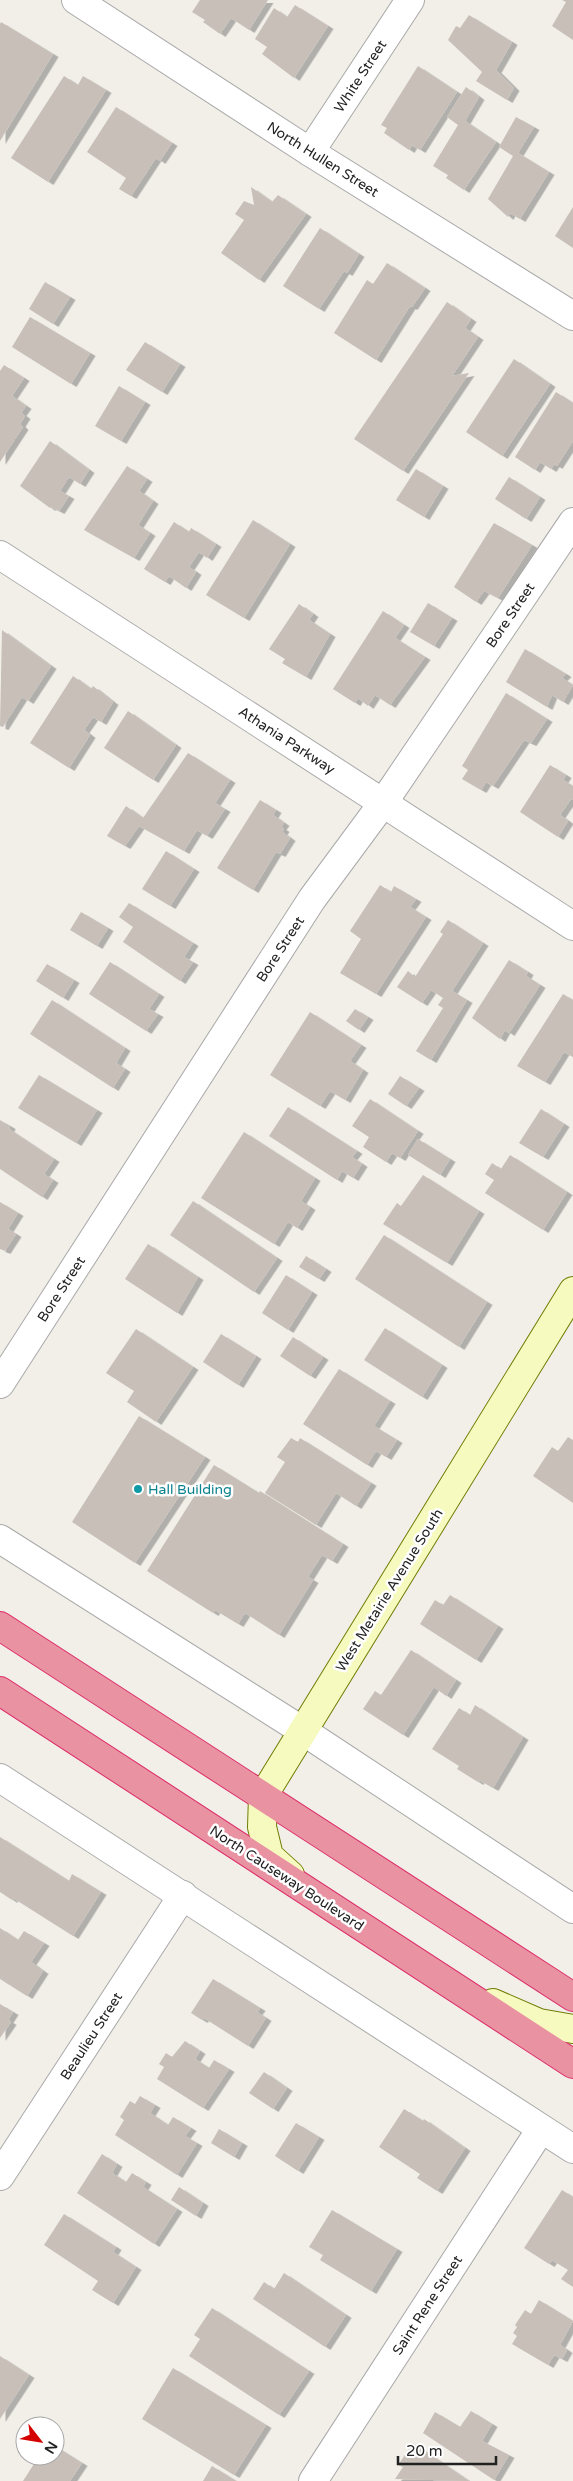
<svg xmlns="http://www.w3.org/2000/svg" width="573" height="2481" viewBox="0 0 573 2481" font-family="'Varela Round',sans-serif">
<defs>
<filter id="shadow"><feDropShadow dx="5.5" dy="3" stdDeviation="0" flood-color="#0004"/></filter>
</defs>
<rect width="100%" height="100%" fill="#f2efe9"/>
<g fill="#c7bfb8" filter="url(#shadow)">
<polygon points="200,0 268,0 249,30 231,18 220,34 203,22 205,20 192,12"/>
<polygon points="562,0 573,0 573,40 552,26 566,2"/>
<polygon points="295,5 328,26 294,78 262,54 267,47 255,39 274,8 287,17"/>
<polygon points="469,15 512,42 496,70 514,88 507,100 476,81 482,72 448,40 456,26 460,28"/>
<polygon points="1,22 53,54 0,141 0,24"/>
<polygon points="418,66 457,92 420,150 412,145 409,150 384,133 387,128 381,125"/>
<polygon points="64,76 78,85 83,76 106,90 48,182 11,158"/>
<polygon points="466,87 479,97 465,121 496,142 464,190 446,178 448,175 433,166 458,125 447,117"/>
<polygon points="116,107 172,143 160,161 156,158 131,196 119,189 126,178 87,152"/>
<polygon points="516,117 534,127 518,153 549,172 520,219 510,213 508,217 488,199 513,156 499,147"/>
<polygon points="251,187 272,202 278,195 306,214 259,280 221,253 244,220 235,214 244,201 254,205"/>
<polygon points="573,207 573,248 555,236"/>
<polygon points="320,228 359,254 347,273 344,271 319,309 283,286"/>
<polygon points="387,263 425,288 412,307 410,306 376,360 334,333 367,280 373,284"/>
<polygon points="45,282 70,297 53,324 29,309"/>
<polygon points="447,302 471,319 465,328 478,337 452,376 469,373 403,471 354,439"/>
<polygon points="30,317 90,353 71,384 12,347"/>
<polygon points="145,342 180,364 162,392 126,370"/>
<polygon points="514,359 550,384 502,456 466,432"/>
<polygon points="4,365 24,378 12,396 26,406 21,413 25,416 20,424 23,427 0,462 0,371"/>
<polygon points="119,386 145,402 121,441 95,426"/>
<polygon points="556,392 573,403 573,441 557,466 554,464 551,469 540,462 535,470 515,457"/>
<polygon points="50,441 89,470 80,484 69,477 60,491 69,496 59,511 51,507 50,508 20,486"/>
<polygon points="127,466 147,479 139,491 153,501 138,525 150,533 134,558 84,530"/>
<polygon points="416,469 443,486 424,517 396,500"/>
<polygon points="509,477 540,497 526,519 495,499"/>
<polygon points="253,520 290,544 244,618 206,595"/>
<polygon points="174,522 189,532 191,528 216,544 207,558 199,552 189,567 196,572 186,588 169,576 165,582 144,569"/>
<polygon points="494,523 532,545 498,598 484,591 476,602 454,587"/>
<polygon points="428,603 452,618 434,646 410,632"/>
<polygon points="299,604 313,614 309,620 330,634 306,677 282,663 285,659 269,649"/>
<polygon points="383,611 404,625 395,638 425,657 390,705 375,695 368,706 358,698 355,703 333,689"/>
<polygon points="2,630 51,666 28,701 22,697 3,727 0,726"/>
<polygon points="525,649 566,674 562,678 573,685 563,702 552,695 547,707 506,682"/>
<polygon points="73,676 91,689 93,686 113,702 101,722 93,717 84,730 90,735 69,768 30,743"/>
<polygon points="506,693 547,719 531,743 524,740 493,786 486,782 481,790 462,779 468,770 462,766"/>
<polygon points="128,711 176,745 153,780 104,748"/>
<polygon points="188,753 230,780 215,803 225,809 207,836 197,830 184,851 139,826 125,846 107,836 126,806 143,818"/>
<polygon points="550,765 566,775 563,780 573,786 573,800 571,799 560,815 568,821 558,837 520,812"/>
<polygon points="260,800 276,810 273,815 284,823 281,827 284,829 282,832 290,838 280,854 276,852 253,890 217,868"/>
<polygon points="166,851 194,869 170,906 142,889"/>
<polygon points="380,885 391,892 394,886 416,899 410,907 426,917 376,994 340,973 361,939 350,931"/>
<polygon points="129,903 193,943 184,957 193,962 180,981 123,942 133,927 119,917"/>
<polygon points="81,912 108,928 97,946 70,930"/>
<polygon points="448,920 483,943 452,991 467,1000 431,1060 416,1051 443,1008 438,1005 443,998 431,990 422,1003 397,987 408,971 415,977 443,934 440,932"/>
<polygon points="509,960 528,972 526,976 540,985 509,1033 505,1030 500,1039 472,1018"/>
<polygon points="110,962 159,994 149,1009 158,1014 146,1031 89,994"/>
<polygon points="47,964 74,980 63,998 36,981"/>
<polygon points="563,994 573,1000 573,1057 564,1052 545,1082 517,1066"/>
<polygon points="52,1000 125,1048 116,1063 125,1069 113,1088 30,1034"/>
<polygon points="355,1009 368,1017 359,1030 346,1021"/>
<polygon points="310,1012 361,1045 350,1061 363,1070 345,1100 330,1091 320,1106 270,1075"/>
<polygon points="39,1075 97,1110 76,1143 18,1108"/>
<polygon points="400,1076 419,1088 406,1106 388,1094"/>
<polygon points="370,1099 418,1131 400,1158 392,1153 386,1162 363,1147 369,1137 352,1126"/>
<polygon points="288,1107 357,1151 352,1157 362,1164 353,1178 342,1171 337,1180 269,1136"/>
<polygon points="541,1109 564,1124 543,1157 519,1143"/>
<polygon points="0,1120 10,1126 9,1129 54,1159 44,1174 53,1180 42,1197 0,1169"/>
<polygon points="244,1132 315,1178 301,1201 310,1207 297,1228 288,1222 274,1244 201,1198"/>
<polygon points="418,1139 450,1159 440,1175 408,1155"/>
<polygon points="510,1155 567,1192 543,1230 485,1193 494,1180 485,1174 492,1163 501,1169"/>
<polygon points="423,1175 479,1211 447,1263 383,1224 397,1203 401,1206"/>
<polygon points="193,1201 277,1258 254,1292 170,1235"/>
<polygon points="0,1202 18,1213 8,1229 16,1234 5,1251 0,1249"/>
<polygon points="384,1235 487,1302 459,1347 355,1279"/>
<polygon points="148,1244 198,1277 177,1313 125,1279"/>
<polygon points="306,1256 326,1269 319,1279 299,1267"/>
<polygon points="286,1275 312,1292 288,1330 262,1313"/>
<polygon points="385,1328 442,1365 422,1397 364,1360"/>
<polygon points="136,1329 193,1367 156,1422 127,1402 134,1391 106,1373"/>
<polygon points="221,1334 256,1356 238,1385 203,1362"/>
<polygon points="293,1337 323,1357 310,1376 280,1356"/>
<polygon points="339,1369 390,1401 374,1426 397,1440 386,1457 376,1451 367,1465 303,1424"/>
<polygon points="139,1416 205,1457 135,1563 72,1522"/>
<polygon points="568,1437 573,1440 573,1503 533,1476 552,1447 558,1451"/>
<polygon points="291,1438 298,1442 300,1438 371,1483 356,1506 336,1493 316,1525 265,1493 285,1462 277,1457"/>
<polygon points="214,1465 259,1493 260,1491 343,1544 332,1561 322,1555 308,1577 313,1580 279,1635 245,1613 238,1624 215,1610 213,1613 147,1571"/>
<polygon points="450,1595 498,1626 476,1660 420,1624 435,1600 443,1605"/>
<polygon points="411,1650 456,1680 446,1696 434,1687 403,1735 363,1709 375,1691 381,1695"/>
<polygon points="475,1705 523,1737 493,1788 479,1780 478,1782 457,1769 459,1766 432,1749 459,1708 470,1715"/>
<polygon points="0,1837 69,1881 72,1874 101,1892 73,1936 13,1898 12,1900 0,1892"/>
<polygon points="0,1928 18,1940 24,1931 44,1943 31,1962 43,1971 27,1996 0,1979"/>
<polygon points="213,1979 260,2008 257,2012 266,2018 248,2046 204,2018 202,2020 191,2013"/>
<polygon points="0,2004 13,2012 8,2020 11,2022 0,2038"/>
<polygon points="185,2041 200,2051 195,2059 209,2068 214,2060 229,2069 203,2108 157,2079 164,2067 159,2064 166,2053 172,2057"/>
<polygon points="264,2072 287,2088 273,2109 249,2093"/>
<polygon points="140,2096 155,2105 150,2113 168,2125 173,2117 191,2128 185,2136 197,2143 177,2175 115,2135 124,2120 120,2117 130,2101 135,2104"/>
<polygon points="404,2109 423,2121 424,2119 465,2148 437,2191 417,2178 420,2174 379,2147"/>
<polygon points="296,2123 319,2137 298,2171 275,2156"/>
<polygon points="219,2129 242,2143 234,2157 211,2143"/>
<polygon points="102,2154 117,2164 112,2173 126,2182 132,2173 146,2182 143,2187 177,2209 154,2244 77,2193"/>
<polygon points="179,2187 203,2203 196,2216 171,2200"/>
<polygon points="562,2190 573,2197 573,2287 561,2279 568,2270 552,2260 549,2264 524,2248"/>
<polygon points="332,2210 397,2249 371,2291 320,2260 323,2255 309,2247"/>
<polygon points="64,2214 116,2247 113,2252 136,2267 113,2303 92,2290 98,2281 44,2245"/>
<polygon points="284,2273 346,2315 325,2347 253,2299 264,2282 274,2289"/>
<polygon points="539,2300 573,2321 560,2345 567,2350 562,2359 554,2355 548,2365 512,2344 517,2336 513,2333 517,2327 515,2325 525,2310 531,2314"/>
<polygon points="212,2308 309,2371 279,2415 189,2356 200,2339 194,2335"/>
<polygon points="0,2356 29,2375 0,2419"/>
<polygon points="173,2368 266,2425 234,2475 142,2419"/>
<polygon points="471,2411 492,2424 482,2441 509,2455 494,2480 423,2433 435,2412 460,2427"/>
<polygon points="413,2443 469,2481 395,2479 403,2467 398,2465"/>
<polygon points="55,2446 82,2463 70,2481 23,2481 39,2456 55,2456"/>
<polygon points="212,2466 236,2481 203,2481"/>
</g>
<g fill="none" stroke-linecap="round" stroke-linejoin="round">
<defs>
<g id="street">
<polyline points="76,0 310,152 573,316"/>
<polyline points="310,152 410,0"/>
<polyline points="0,555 573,926"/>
<polyline points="0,1384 312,899 383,803 573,522"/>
<polyline points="0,1539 303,1731 573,1909"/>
<polyline points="0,1778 573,2149"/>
<polyline points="0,2176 183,1895"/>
<polyline points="313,2481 541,2129"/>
</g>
<g id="secondary">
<polyline points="290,1875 269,1856 262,1827 263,1796 573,1291"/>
<polyline points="493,2003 539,2023 573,2029"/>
</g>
<g id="highway">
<polyline points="0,1626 573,1997"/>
<polyline points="0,1691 573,2064"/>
</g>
</defs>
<use href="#street" stroke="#a9a9a9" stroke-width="30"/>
<use href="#secondary" stroke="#707d05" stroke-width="30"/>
<use href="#highway" stroke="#dc2a67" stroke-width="30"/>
<use href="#street" stroke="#fff" stroke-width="28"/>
<use href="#secondary" stroke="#f7fabf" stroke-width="28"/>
<use href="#highway" stroke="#e892a2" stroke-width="28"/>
</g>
<circle fill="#0f9aa8" stroke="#fff" stroke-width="2" cx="138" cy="1489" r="5"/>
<g text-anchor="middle" stroke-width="5" stroke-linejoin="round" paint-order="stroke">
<g font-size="14" fill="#222" stroke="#fff">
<text transform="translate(360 76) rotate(-57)" y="5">White Street</text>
<text transform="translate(323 159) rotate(32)" y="5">North Hullen Street</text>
<text transform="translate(510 615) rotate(-56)" y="5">Bore Street</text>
<text transform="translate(287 740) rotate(33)" y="5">Athania Parkway</text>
<text transform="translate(280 949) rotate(-57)" y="5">Bore Street</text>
<text transform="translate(61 1289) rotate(-57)" y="5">Bore Street</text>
<text transform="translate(389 1590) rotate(-58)" y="5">West Metairie Avenue South</text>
<text transform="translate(287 1878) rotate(33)" y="5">North Causeway Boulevard</text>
<text transform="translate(91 2036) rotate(-57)" y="5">Beaulieu Street</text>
<text transform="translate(427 2305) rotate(-57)" y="5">Saint Rene Street</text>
</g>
<g font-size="14" fill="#0d838f" stroke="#fff" text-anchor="start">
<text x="148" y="1494">Hall Building</text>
</g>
</g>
<g transform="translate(40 2441) rotate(121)"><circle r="24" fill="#ffffff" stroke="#a7a7a7"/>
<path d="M0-4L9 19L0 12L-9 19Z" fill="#d40000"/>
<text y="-8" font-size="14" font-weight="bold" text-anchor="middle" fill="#222222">N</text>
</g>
<path d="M398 2456v8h98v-8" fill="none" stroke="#222222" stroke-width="2.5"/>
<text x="406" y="2456" font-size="15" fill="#222222" stroke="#ffffff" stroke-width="4" paint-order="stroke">20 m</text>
</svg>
